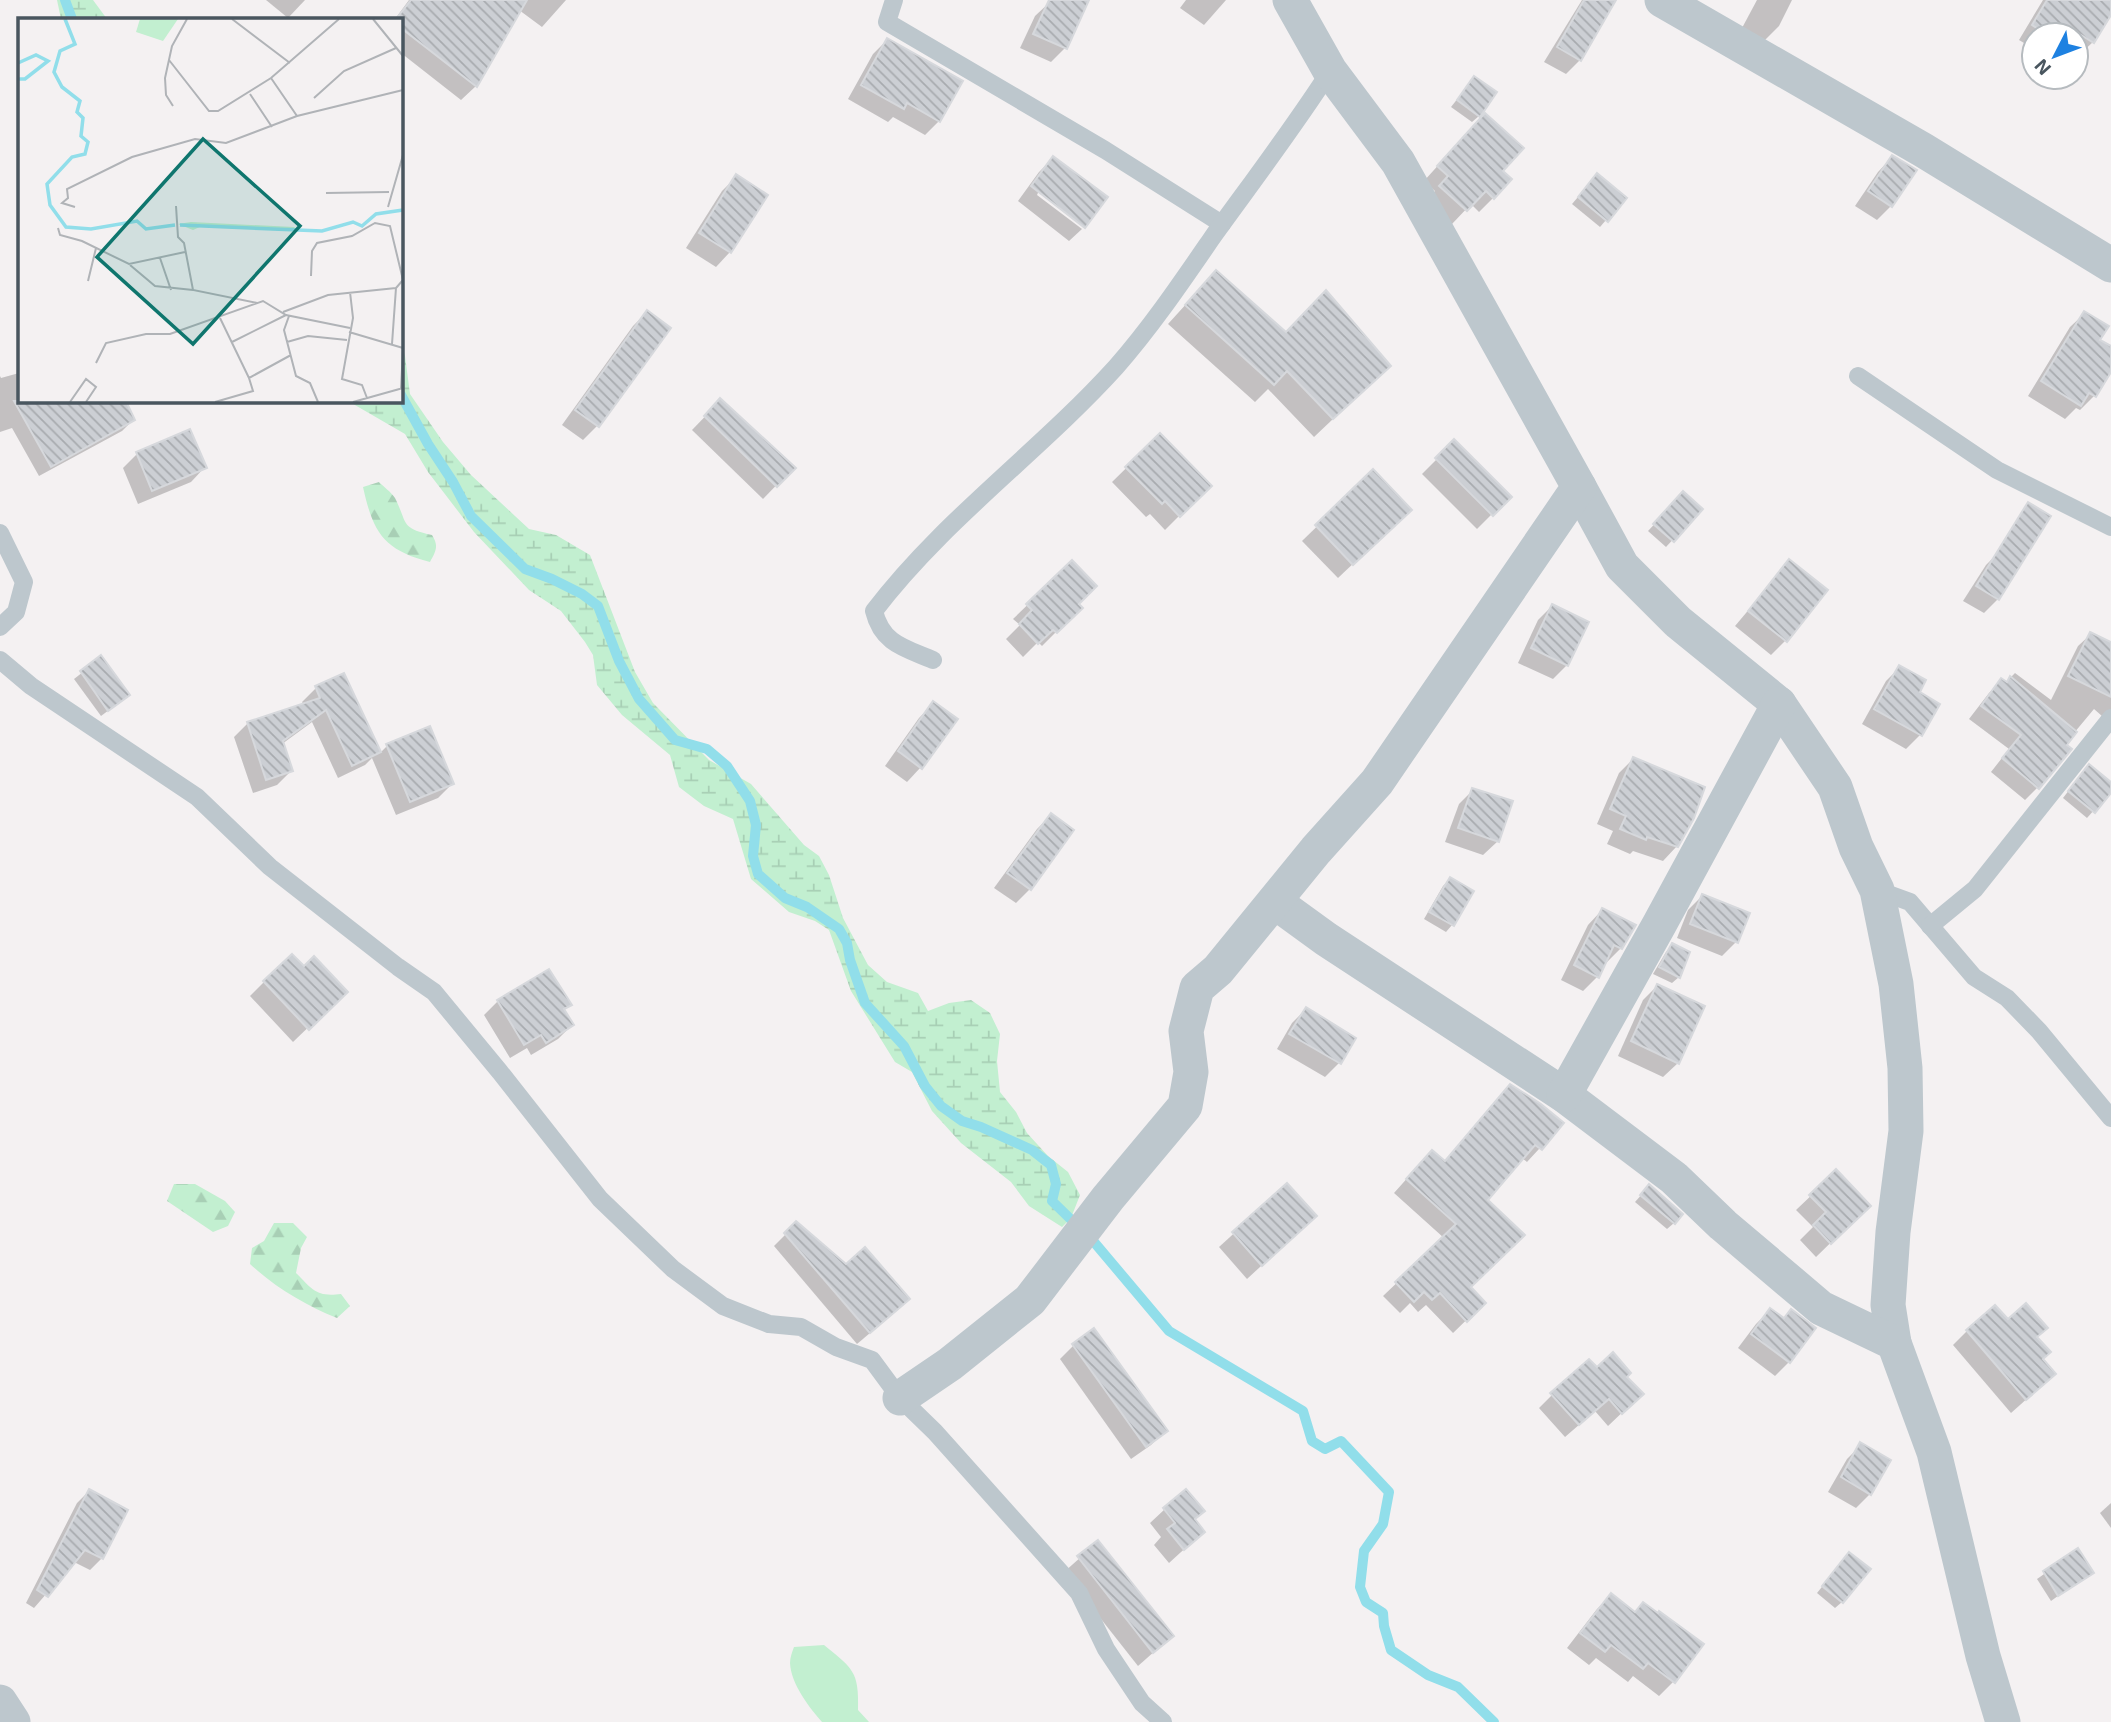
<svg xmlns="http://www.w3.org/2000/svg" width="2111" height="1722" viewBox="0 0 2111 1722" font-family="'Exo 2',sans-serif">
<defs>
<pattern id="forest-firs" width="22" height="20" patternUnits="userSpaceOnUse" patternTransform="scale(1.75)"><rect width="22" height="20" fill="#c2efd0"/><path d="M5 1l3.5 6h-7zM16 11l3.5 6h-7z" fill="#a8cfb5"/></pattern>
<pattern id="wetland-marsh" width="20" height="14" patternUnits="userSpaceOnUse" patternTransform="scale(1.75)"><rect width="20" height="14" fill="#c2efd0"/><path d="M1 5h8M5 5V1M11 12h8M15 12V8" fill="none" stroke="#a8cfb5"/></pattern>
<pattern id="building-back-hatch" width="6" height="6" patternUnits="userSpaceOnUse" patternTransform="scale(1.75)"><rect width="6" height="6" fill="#cccfd4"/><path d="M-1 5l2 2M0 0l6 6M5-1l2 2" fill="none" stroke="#a8abaf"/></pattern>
</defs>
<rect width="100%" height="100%" fill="#f4f1f2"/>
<path fill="#c2efd0" d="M824,1645C853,1669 859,1671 858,1710L869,1722H822C809,1707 791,1684 790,1663C790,1658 792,1652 794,1647Z"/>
<g fill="url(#forest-firs)">
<path d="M379,482C384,487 391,492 395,498C408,524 400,528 432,535C439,546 436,551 430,562C383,550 373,532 363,487Z"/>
<polygon points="174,1184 195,1184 225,1201 235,1212 228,1226 213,1232 167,1201"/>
<path d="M274,1223H293L307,1237L301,1248L296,1273C313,1290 316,1297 341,1294L350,1306L337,1318C305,1305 276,1288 250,1264L252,1248L264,1241Z"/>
</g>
<g fill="url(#wetland-marsh)">
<polygon points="57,0 93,0 107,19 61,19"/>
<polygon points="401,343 405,356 410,394 443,442 471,475 529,529 556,535 590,555 635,672 653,703 709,760 751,784 804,845 819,856 829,875 843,918 868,965 887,982 918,993 928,1011 949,1003 971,1000 990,1013 1000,1034 997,1061 1000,1092 1016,1112 1027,1133 1048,1156 1068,1172 1080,1195 1071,1218 1062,1227 1029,1206 1011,1182 961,1143 932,1111 912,1072 895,1062 851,991 829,930 815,921 789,912 751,879 733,819 704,806 679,787 670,755 622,715 597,685 593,655 585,642 561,611 529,590 474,532 428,472 405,434 348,401 401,401"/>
</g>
<g fill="#0003">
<polygon points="266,0 305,0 288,18"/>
<polygon points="409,0 566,0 542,27 519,10 476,86 461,100 401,53 401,19 395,19"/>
<polygon points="1186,0 1226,0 1204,25 1180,8"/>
<polygon points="1582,0 1607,0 1580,60 1566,74 1544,62"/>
<polygon points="1757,0 1792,0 1779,26 1765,40 1742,28"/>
<polygon points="2043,0 2111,0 2111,12 2093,42 2078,56 2076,55 2076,35 2034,35 2034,49 2019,40"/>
<polygon points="1050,2 1065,48 1051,62 1020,48 1035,16"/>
<polygon points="887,40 939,121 925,135 893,117 888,122 848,99 873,54"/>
<polygon points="1474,78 1479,116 1472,122 1451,107"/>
<polygon points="1471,129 1501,171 1493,198 1479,212 1471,204 1452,224 1427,201 1435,191 1424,181"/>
<polygon points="1892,157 1891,206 1877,220 1855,206 1878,172"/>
<polygon points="1053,158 1037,195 1082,229 1069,241 1018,201 1039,172"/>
<polygon points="736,177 765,196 730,252 716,267 686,248 722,191"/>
<polygon points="1591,182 1625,198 1600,227 1572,204"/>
<polygon points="1198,291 1285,335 1370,384 1314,437 1268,389 1255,402 1168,324"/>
<polygon points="647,312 669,328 597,426 583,440 562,425 633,326"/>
<polygon points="2085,313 2098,340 2111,348 2111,368 2094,396 2080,410 2076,408 2065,419 2028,396 2070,327"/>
<polygon points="19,373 19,401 79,401 81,405 86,406 98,401 124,401 133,420 122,431 39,476 12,428 0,432 0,376 1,378"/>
<polygon points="720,401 793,468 763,499 692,430"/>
<polygon points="1160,435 1209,486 1165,530 1150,514 1146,517 1112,482"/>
<polygon points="1454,442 1509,497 1477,529 1422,474"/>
<polygon points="137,454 205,467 191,482 138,504 123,468"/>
<polygon points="1373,472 1395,524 1338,578 1302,541"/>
<polygon points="1677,500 1701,509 1666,547 1648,531"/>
<polygon points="2000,551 1998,599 1984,613 1963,601 1986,565"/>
<polygon points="1072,562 1076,604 1080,608 1042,646 1038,642 1023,657 1006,639 1020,625 1013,619"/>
<polygon points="1789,562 1825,591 1785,641 1771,655 1735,626"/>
<polygon points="1552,606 1567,665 1553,679 1518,663 1538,620"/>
<polygon points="2091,634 2111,644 2111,724 2094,709 2064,745 2037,788 2025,800 1991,772 2009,749 1969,719 1989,693 2001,680 2005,683 2015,673 2051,700 2078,646"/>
<polygon points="101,658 121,701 101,716 74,679"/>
<polygon points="1900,667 1920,735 1906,749 1862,724 1886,681"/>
<polygon points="344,676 380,753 387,746 452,784 438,798 396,815 372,758 365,765 338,778 312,722 282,744 291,771 277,785 253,793 234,737 248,723 304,705 302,702 316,688"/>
<polygon points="933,704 921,767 907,782 885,766 919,718"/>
<polygon points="1633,759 1677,846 1663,861 1633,851 1630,854 1607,844 1613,831 1597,824 1619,773"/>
<polygon points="2083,772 2111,784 2111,791 2087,818 2063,798"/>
<polygon points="1473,790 1498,841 1483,855 1445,842 1459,804"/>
<polygon points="1051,815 1072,830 1030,889 1016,903 994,888 1037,829"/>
<polygon points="1450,879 1472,892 1452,925 1446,932 1424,919 1443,886"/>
<polygon points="1702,896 1736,942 1722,956 1677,938 1688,910"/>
<polygon points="1602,910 1621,948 1607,962 1605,961 1597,977 1583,991 1561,980 1588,925"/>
<polygon points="1672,945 1679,977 1672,983 1653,974 1666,952"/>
<polygon points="304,968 345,992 293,1042 250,996 264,982"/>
<polygon points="1657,986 1678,1063 1663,1077 1618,1056 1643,1000"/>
<polygon points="498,1001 569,1005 563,1011 572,1025 558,1039 531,1055 527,1048 510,1058 484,1015"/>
<polygon points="1306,1009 1339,1063 1325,1077 1277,1049 1292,1023"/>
<polygon points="1562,1124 1527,1162 1522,1158 1485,1200 1469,1287 1484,1303 1453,1333 1426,1305 1418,1312 1410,1303 1400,1313 1383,1296 1444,1238 1394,1193 1419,1165 1444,1163"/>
<polygon points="1836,1172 1854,1220 1816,1257 1800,1240 1813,1227 1796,1210"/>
<polygon points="1287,1185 1300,1230 1247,1279 1219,1247"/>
<polygon points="1643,1193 1674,1223 1667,1229 1635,1202"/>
<polygon points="796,1224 896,1311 857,1344 774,1246"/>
<polygon points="1770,1310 1789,1362 1775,1376 1738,1348 1756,1324"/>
<polygon points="2008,1321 2036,1338 2041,1360 2039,1388 2011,1413 1953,1345 1967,1331"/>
<polygon points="1074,1345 1165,1431 1151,1445 1131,1459 1060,1359"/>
<polygon points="1597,1369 1625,1377 1628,1407 1608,1426 1595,1411 1565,1437 1539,1408 1552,1395"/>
<polygon points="1861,1445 1870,1494 1856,1508 1828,1492 1847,1459"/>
<polygon points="89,1491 102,1558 90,1570 74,1562 34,1608 26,1603 77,1503"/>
<polygon points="2111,1503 2111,1528 2100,1513"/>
<polygon points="1165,1509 1203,1532 1169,1563 1154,1545 1161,1537 1150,1523"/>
<polygon points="1098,1542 1172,1636 1138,1666 1064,1572"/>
<polygon points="2077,1551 2091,1572 2051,1601 2037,1579"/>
<polygon points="1843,1561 1842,1602 1835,1608 1817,1593"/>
<polygon points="1611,1595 1634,1613 1643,1604 1701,1645 1673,1682 1659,1696 1633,1676 1628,1682 1596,1658 1589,1665 1567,1648 1597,1609"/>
</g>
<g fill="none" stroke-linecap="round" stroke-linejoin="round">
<g stroke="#91deea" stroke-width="10">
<polyline points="65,0 72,19"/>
<polyline points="401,395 428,444 453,482 471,516 525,569 552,579 582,594 598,606 619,661 639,699 675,740 707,749 727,766 750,801 756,825 753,856 758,874 785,898 807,907 839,929 847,943 850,960 865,1003 904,1046 925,1086 941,1106 962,1121 981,1127 1032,1150 1051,1165 1056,1184 1052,1201 1094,1242 1169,1331 1303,1411 1312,1441 1325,1449 1341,1441 1389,1492 1383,1524 1364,1551 1360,1587 1366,1602 1383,1613 1384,1626 1391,1650 1428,1675 1458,1687 1494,1722"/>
</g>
</g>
<g fill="url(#building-back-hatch)" stroke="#d6d8dc" stroke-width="2">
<polygon points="411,0 527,0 477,87 401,28 401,19 396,19"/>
<polygon points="1049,0 1089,0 1067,49 1033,34"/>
<polygon points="1584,0 1616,0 1581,61 1557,47"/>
<polygon points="2047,0 2111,0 2111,15 2094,43 2081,35 2077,41 2076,35 2048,35 2032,25"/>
<polygon points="887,38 963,81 940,122 907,103 904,109 861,85"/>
<polygon points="1474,76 1497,92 1480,117 1457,100"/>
<polygon points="1485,113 1524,148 1503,171 1512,179 1494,199 1486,191 1467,211 1439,186 1448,176 1437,166"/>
<polygon points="1892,155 1917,170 1892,207 1868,191"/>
<polygon points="1053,156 1108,197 1085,228 1031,186"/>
<polygon points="1597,173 1627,198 1608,222 1578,197"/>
<polygon points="736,174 768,195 731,253 699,233"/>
<polygon points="1216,270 1286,332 1326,290 1391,366 1333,419 1287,371 1274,385 1185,305"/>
<polygon points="647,310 671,328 599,427 575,410"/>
<polygon points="2084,311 2109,326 2100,340 2111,346 2111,372 2096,397 2089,393 2081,406 2041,381"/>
<polygon points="720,398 796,468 777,487 704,416"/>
<polygon points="14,401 126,401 135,420 51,467"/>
<polygon points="190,429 207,468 152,491 136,452"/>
<polygon points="1160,433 1212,486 1180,517 1165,501 1162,504 1125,467"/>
<polygon points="1454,439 1512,497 1493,516 1435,458"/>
<polygon points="1373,469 1412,510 1353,565 1315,525"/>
<polygon points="1683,491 1703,509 1674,542 1653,524"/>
<polygon points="2028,502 2051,516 1999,600 1976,586"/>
<polygon points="1789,559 1828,590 1787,642 1748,611"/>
<polygon points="1072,560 1097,586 1079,604 1083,608 1057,633 1053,630 1038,644 1019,624 1032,610 1026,604"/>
<polygon points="1552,604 1589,622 1568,666 1531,648"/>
<polygon points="2090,632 2111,642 2111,697 2068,676"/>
<polygon points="101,655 130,695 108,711 80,671"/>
<polygon points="1899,665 1926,680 1920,692 1940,704 1922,736 1874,709"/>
<polygon points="344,673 381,752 352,766 326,710 283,741 293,771 266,780 247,722 320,698 315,686"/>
<polygon points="2010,676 2077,732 2067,745 2072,749 2039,789 2002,758 2021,735 1981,706 2001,678 2007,682"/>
<polygon points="933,701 958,719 922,769 898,751"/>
<polygon points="430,726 454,784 410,802 386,744"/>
<polygon points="1633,757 1705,787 1694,818 1678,847 1647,837 1646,840 1620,829 1626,816 1610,809"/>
<polygon points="2089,764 2111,782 2111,793 2095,813 2068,791"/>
<polygon points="1472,788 1513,801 1499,842 1458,828"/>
<polygon points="1051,813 1074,830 1031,890 1007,873"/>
<polygon points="1450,877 1474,891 1454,926 1429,912"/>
<polygon points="1702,894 1750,913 1738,943 1690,924"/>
<polygon points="1602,908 1636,925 1622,949 1614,945 1599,978 1574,965"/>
<polygon points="1672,943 1690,952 1680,978 1659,967"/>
<polygon points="292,954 304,966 314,956 348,992 309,1030 263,981"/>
<polygon points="549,969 572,1005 564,1009 574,1025 546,1043 541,1035 524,1045 497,1000"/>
<polygon points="1657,984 1705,1006 1679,1064 1631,1041"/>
<polygon points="1306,1007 1356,1038 1341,1064 1289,1034"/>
<polygon points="1510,1084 1541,1104 1564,1123 1542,1150 1535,1145 1488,1200 1525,1235 1471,1287 1486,1303 1467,1322 1440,1293 1432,1300 1424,1292 1414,1302 1395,1282 1456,1224 1406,1179 1432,1150 1445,1161"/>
<polygon points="1836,1169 1871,1206 1831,1244 1813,1225 1826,1212 1809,1195"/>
<polygon points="1287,1183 1317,1216 1262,1266 1232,1232"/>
<polygon points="1649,1184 1683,1214 1675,1224 1640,1195"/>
<polygon points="796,1221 846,1264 865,1247 910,1299 870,1333 784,1233"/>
<polygon points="2026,1303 2048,1328 2037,1337 2051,1352 2043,1359 2056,1374 2026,1400 1966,1330 1995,1305 2008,1319"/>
<polygon points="1770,1308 1784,1318 1791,1309 1816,1328 1790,1363 1751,1334"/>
<polygon points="1094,1328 1168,1431 1146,1447 1072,1344"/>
<polygon points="1613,1352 1631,1373 1627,1377 1644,1394 1622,1414 1609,1399 1579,1425 1550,1393 1589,1359 1597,1367"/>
<polygon points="1860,1442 1891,1460 1871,1495 1841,1477"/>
<polygon points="89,1489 128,1510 103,1559 85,1550 48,1597 37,1590"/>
<polygon points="1186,1489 1205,1511 1195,1519 1205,1532 1184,1550 1167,1529 1175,1523 1163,1508"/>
<polygon points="1098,1540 1174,1636 1153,1653 1077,1556"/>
<polygon points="2078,1548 2094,1573 2058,1596 2043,1571"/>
<polygon points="1849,1552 1871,1569 1843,1603 1822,1586"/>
<polygon points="1611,1593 1635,1612 1643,1602 1658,1613 1659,1611 1704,1644 1675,1683 1648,1663 1643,1669 1611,1645 1605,1652 1580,1633"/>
</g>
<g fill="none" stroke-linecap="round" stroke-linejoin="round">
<g stroke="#bdc7cd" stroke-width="18">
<polyline points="894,0 887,22 1105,150 1222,224"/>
<polyline points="1858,376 1997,470 2111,527"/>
<polyline points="0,533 24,582 16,612 0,627"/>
<polyline points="0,660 31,686 197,797 270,867 398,967 434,992 500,1072 600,1199 673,1269 723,1306 769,1324 801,1327 836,1347 872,1360 900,1398 935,1432 1079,1593 1106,1649 1142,1703 1163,1722"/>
<path d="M933,660C905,648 882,644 874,611C943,520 1039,452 1116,367C1152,326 1183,280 1214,235C1253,181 1294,127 1330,71"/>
<polyline points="1877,890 1910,902 1974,977 2007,998 2039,1031 2111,1118"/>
<polyline points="1930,926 1975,889 2111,718"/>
</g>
<g stroke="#bdc7cd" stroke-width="35">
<polyline points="1662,0 1923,150 2111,265"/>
<polyline points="1579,487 1622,566 1678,622 1779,704 1835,787 1856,847 1877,890 1896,984 1905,1068 1906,1131 1893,1232 1888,1305 1894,1343"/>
<polyline points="1275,902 1326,939 1564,1095 1674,1178 1723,1225 1821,1308 1894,1343 1934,1452 1983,1656 2003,1722"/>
<polyline points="1564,1095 1659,925 1779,704"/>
<polyline points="900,1398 950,1364 1030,1300 1108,1198 1185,1106 1191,1072 1186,1031 1197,988 1218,970 1316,850 1377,782 1579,487 1398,162 1330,71 1290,0"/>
<polyline points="0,1702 13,1722"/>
</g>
</g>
<g transform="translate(18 18)">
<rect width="385" height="385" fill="#f4f1f2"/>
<path d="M173,204L276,209L280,213L184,208L175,212L160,206Z" fill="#c2efd0"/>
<path d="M122,1H160L145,23L118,14Z" fill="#c2efd0"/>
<path fill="none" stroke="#91deea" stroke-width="3.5" d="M47,1L57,26L42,33L36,54L44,69L62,83L59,94L65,100L63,118L70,124L67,136L54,139L29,166L32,187L48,209L73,211L119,203L128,211L157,207M0,45L18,37L30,43L7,61H0M162,207L304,213L335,204L344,208L358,196L385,192"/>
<path fill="none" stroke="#b0b3b7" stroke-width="2" d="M214,1L272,45M355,1L385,38M151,42L191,93H200L253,60L321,1M253,60L279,98M232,76L254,109M296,80L326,53L378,30M155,88L148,77L147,60L154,28L169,1M308,175L371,174M158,188L160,219L166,225L175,272L239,285M57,189L44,185L50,180L49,171L114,139L177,121L208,125L279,98L385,72M370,189L385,137M40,210L42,217L64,223L111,246L167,234M142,240L153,272M112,247L137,268L175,272M293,258L294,233L299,225L334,218L357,205L372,208L385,262L378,270L374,326M70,263L78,230M332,274L335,300L324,361L344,367L349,380M265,294L310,277L378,270M271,298L266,312L278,358L292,365L300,384M202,300L231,360M331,314L385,330M214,324L268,297M269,324L290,318L329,322M78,345L88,325L128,316H152L245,283L268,297L332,310M383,370L385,332M52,384L68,361L78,369L68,384M197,384L235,373L231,360L273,337M335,384L385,370"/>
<path fill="#0f766e" fill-opacity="0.15" stroke="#0f766e" stroke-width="3.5" d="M185,121L282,208L175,326L79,239Z"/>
<rect width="385" height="385" fill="none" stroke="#49565f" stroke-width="3.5"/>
</g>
<g transform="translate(2055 56) rotate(228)"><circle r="33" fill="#ffffff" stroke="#b6bbbf" stroke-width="2"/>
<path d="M0-5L12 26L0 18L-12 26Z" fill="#1e81e1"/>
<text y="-10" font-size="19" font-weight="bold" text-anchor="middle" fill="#49565f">N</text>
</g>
</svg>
